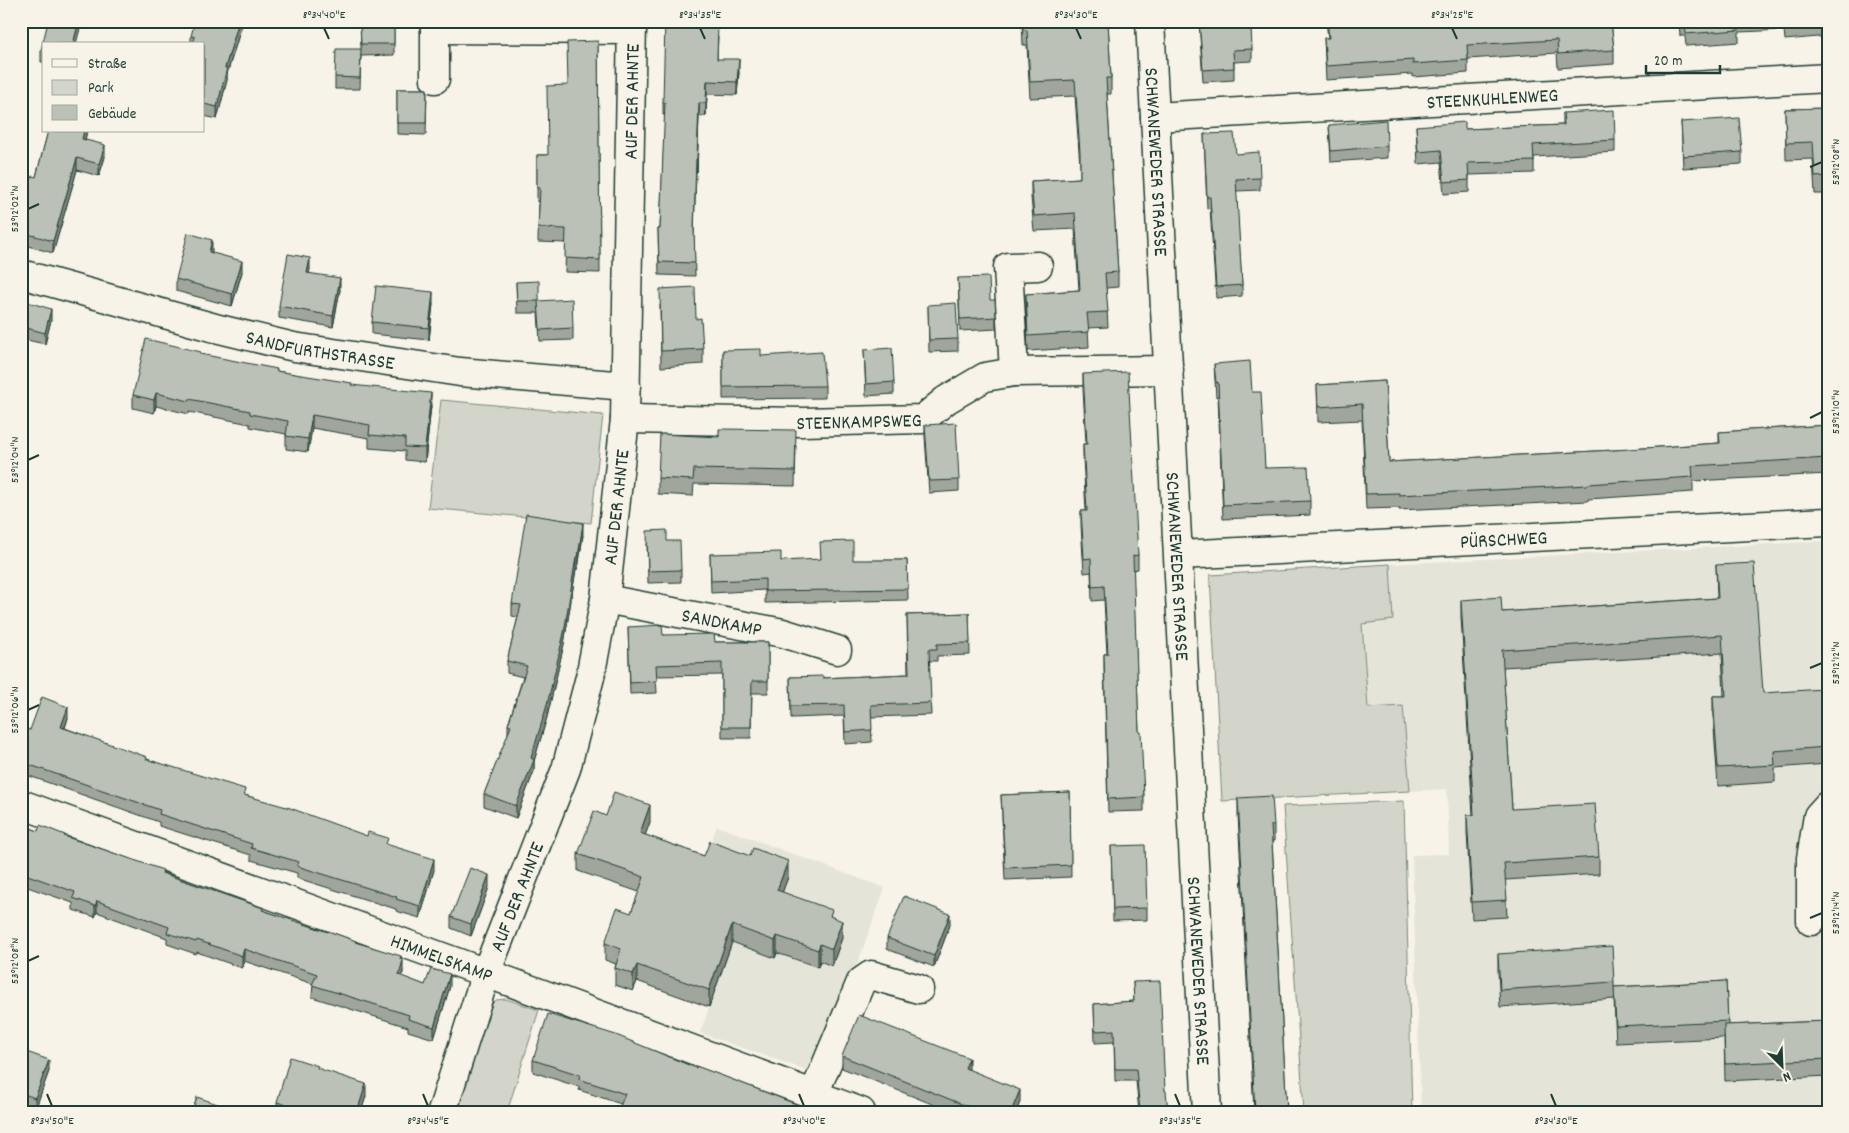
<svg xmlns="http://www.w3.org/2000/svg" width="1849" height="1133" viewBox="0 0 1849 1133" font-family="Dekko,sans-serif">
<rect width="100%" height="100%" fill="#f7f3e8"/>
<filter id="ink" filterUnits="userSpaceOnUse"><feTurbulence type="fractalNoise" baseFrequency=".02" numOctaves="2"/><feDisplacementMap in="SourceGraphic" scale="10" xChannelSelector="R" yChannelSelector="G"/><feConvolveMatrix kernelMatrix="1 2 1 2 8 2 1 2 1" color-interpolation-filters="sRGB"/></filter>
<g filter="url(#ink)">
<g fill="#e5e4d9">
<polygon points="1828,541 1828,1112 1421,1112 1412,855 1449,854 1447,789 1410,791 1403,706 1368,708 1362,623 1393,620 1390,564"/>
<polygon points="717,826 885,888 817,1074 700,1033 728,955 676,935"/>
</g>
<g fill="#d3d5ca" stroke="#79897f">
<polygon points="441,400 603,415 591,523 428,508"/>
<polygon points="1390,564 1393,620 1362,624 1368,708 1403,706 1410,791 1222,801 1210,575"/>
<polygon points="1404,801 1412,1112 1304,1112 1283,806"/>
<polygon points="506,999 539,1010 507,1112 454,1112 487,1009 496,1000"/>
</g>
<g fill="none" stroke-linecap="round" stroke-linejoin="round">
<defs>
<g id="minor">
<polyline points="435,21 435,29 632,30"/>
<polyline points="435,29 435,79"/>
<path id="s1" d="M1155,117L1828,78"/>
<path id="s2" d="M21,274L215,328L294,347L460,372L626,386"/>
<polyline points="1014,372 1008,267 1038,266"/>
<path id="s3" d="M625,419L802,422L923,419L946,400L985,377L1014,372L1169,370"/>
<path id="s4" d="M1179,555L1828,522"/>
<path id="s5" d="M605,599L783,633L837,650"/>
<path id="s6" d="M21,804L486,973L861,1112"/>
<polyline points="1811,921 1811,858 1818,816 1828,805"/>
<polyline points="814,1094 861,982 871,975 919,989"/>
<path id="s7" d="M442,1112L486,973L566,769L590,677L605,599L625,419L632,21"/>
</g>
<g id="major">
<path id="s8" d="M1150,21L1207,1112"/>
</g>
</defs>
<use href="#minor" stroke="#1f3d34" stroke-width="31"/>
<use href="#major" stroke="#1f3d34" stroke-width="31"/>
<use href="#minor" stroke="#f7f3e8" stroke-width="28"/>
<use href="#major" stroke="#f7f3e8" stroke-width="28"/>
</g>
<g fill="#a1a69d" stroke="#1f3d34">
<polygon points="243,21 227,74 227,80 217,119 204,116 204,44 191,44 191,36"/>
<polygon points="360,21 394,21 394,55 361,56 360,89 335,89 335,77 361,49"/>
<polygon points="1022,21 1108,21 1111,78 1111,94 1107,94 1118,272 1118,287 1106,288 1108,327 1088,328 1089,347 1028,351 1026,309 1026,294 1079,290 1075,229 1034,231 1031,197 1031,181 1080,178 1080,166 1075,96 1030,98 1027,45 1023,45"/>
<polygon points="1199,21 1232,21 1232,27 1252,49 1252,61 1234,62 1234,80 1203,82"/>
<polygon points="1326,21 1611,21 1614,50 1614,64 1558,68 1557,53 1468,59 1468,73 1413,77 1413,74 1326,80 1324,38 1328,38"/>
<polygon points="1679,21 1828,21 1828,36 1785,40 1784,30 1739,32 1739,42 1686,46 1685,36 1680,36"/>
<polygon points="694,24 718,37 717,59 739,72 737,95 707,94 706,116 699,116 697,172 696,172 694,236 695,276 659,275 658,229 660,229 665,115 663,115 663,102"/>
<polygon points="598,41 600,273 565,272 566,243 538,242 539,202 537,202 537,155 548,155"/>
<polygon points="44,44 44,62 41,62 41,50"/>
<polygon points="397,89 427,89 426,135 397,134"/>
<polygon points="1828,108 1828,194 1815,194 1813,159 1786,160 1785,109"/>
<polygon points="1563,113 1615,140 1615,152 1534,157 1534,173 1469,175 1469,192 1444,194 1441,162 1418,164 1416,126 1465,129 1563,125"/>
<polygon points="1681,122 1742,152 1742,164 1683,168"/>
<polygon points="1329,125 1387,146 1387,158 1331,162"/>
<polygon points="48,131 87,131 85,140 105,157 99,176 77,170 53,253 21,244 21,213 36,177"/>
<polygon points="1204,134 1236,154 1260,178 1260,190 1236,191 1242,285 1242,296 1216,298 1210,208 1207,209"/>
<polygon points="212,251 212,252 242,272 232,306 176,291 176,279"/>
<polygon points="310,269 309,273 340,290 333,327 279,318 279,306"/>
<polygon points="958,278 990,300 996,317 996,329 960,331"/>
<polygon points="516,282 573,328 573,340 540,341 538,313 517,313"/>
<polygon points="21,300 51,320 45,344 27,340 21,360"/>
<polygon points="433,304 429,340 372,334 372,322"/>
<polygon points="660,305 696,319 703,349 703,364 661,367"/>
<polygon points="928,305 958,339 958,351 929,352"/>
<polygon points="723,350 761,356 825,386 825,398 723,399"/>
<polygon points="864,350 894,382 894,394 866,396"/>
<polygon points="201,355 277,371 352,385 431,406 425,462 405,460 405,451 369,448 369,438 312,428 308,452 286,449 286,434 250,427 250,424 189,412 189,414 156,406 154,413 133,408 133,395"/>
<polygon points="1214,364 1252,392 1265,468 1310,501 1310,515 1223,519 1218,396 1216,397"/>
<polygon points="1083,374 1138,555 1138,569 1133,570 1139,732 1144,797 1144,811 1108,812 1104,668 1104,654 1107,654 1104,600 1092,601 1091,572 1084,573 1081,525 1081,511 1086,511 1083,458 1083,444 1086,444 1083,388"/>
<polygon points="1385,381 1389,462 1614,450 1719,443 1719,432 1828,425 1828,474 1693,481 1693,492 1588,499 1588,501 1399,510 1399,508 1366,509 1362,420 1318,422 1317,385"/>
<polygon points="925,425 959,480 959,491 929,493 925,437"/>
<polygon points="719,437 796,446 795,486 694,484 693,496 658,494 658,478"/>
<polygon points="583,535 578,569 576,569 564,644 547,717 534,761 534,771 516,818 484,806 484,794 508,735 508,725 523,677 507,673 507,661 518,617 512,616 512,604"/>
<polygon points="647,543 681,570 681,582 648,583"/>
<polygon points="710,554 781,561 907,560 908,600 765,603 765,590 711,593"/>
<polygon points="1716,565 1763,693 1827,747 1827,764 1775,768 1775,782 1718,786 1713,714 1713,696 1724,696 1722,653 1503,667 1512,809 1599,857 1599,874 1505,880 1507,917 1472,919 1467,833 1467,815 1473,815 1461,617 1461,600 1502,612 1717,598"/>
<polygon points="969,613 970,655 937,656 937,661 929,661 931,715 871,717 872,742 845,744 844,716 791,718 790,677 823,678 908,674 907,615"/>
<polygon points="628,627 663,635 715,642 768,642 768,693 752,693 751,738 722,738 722,675 656,676 657,693 630,694"/>
<polygon points="68,718 65,728 147,759 245,795 388,845 434,870 420,918 396,911 396,909 297,878 297,873 251,860 251,855 159,826 159,822 21,773 21,727 30,730"/>
<polygon points="1070,792 1071,877 1005,880 1001,795"/>
<polygon points="1238,798 1274,825 1274,841 1272,841 1287,1112 1254,1112 1238,815"/>
<polygon points="606,816 650,822 645,835 704,856 788,877 782,892 832,917 842,938 832,966 820,961 818,967 777,953 775,958 732,942 709,1007 637,981 633,991 615,985 615,968 616,964 605,960 605,943 631,913 639,892 578,871 578,854"/>
<polygon points="21,824 38,831 65,836 263,910 356,943 401,960 403,972 402,977 425,985 450,986 434,1039 408,1031 408,1027 312,997 313,984 244,961 242,968 197,952 196,954 167,944 167,938 97,912 95,917 73,910 73,903 22,885 22,877 21,876"/>
<polygon points="1111,846 1147,908 1147,920 1113,921"/>
<polygon points="489,887 471,936 451,928 451,917"/>
<polygon points="950,925 934,967 887,949 887,938"/>
<polygon points="1498,954 1614,982 1614,987 1726,981 1728,1025 1828,1021 1828,1076 1725,1081 1724,1038 1616,1043 1614,999 1500,1007 1498,971"/>
<polygon points="1133,982 1165,1091 1168,1112 1139,1112 1136,1081 1115,1081 1114,1042 1095,1043 1094,1004 1134,1001"/>
<polygon points="21,1050 49,1071 35,1110 21,1105"/>
<polygon points="842,1056 969,1070 1020,1102 1016,1112 952,1112 842,1068"/>
<polygon points="533,1060 696,1068 817,1112 618,1112 621,1104 579,1090 579,1087 533,1072"/>
<polygon points="318,1068 366,1096 361,1112 277,1112 277,1102"/>
</g>
<g fill="#83877f" stroke="#1f3d34">
<polygon points="79,21 82,21 76,44 73,44"/>
<polygon points="239,21 243,21 227,74 227,80 217,119 217,107 225,68"/>
<polygon points="739,59 739,72 737,95 737,82"/>
<polygon points="707,81 707,94 706,116 706,103"/>
<polygon points="699,103 699,116 697,172 697,159"/>
<polygon points="84,131 87,131 82,151 82,139"/>
<polygon points="105,145 105,157 99,176 99,164"/>
<polygon points="77,158 77,170 53,253 53,241"/>
<polygon points="212,240 212,251 209,263 209,252"/>
<polygon points="310,258 310,269 307,284 307,273"/>
<polygon points="242,261 242,272 232,306 232,294"/>
<polygon points="340,278 340,290 333,327 333,316"/>
<polygon points="433,292 433,304 429,340 429,328"/>
<polygon points="51,309 51,320 45,344 45,333"/>
<polygon points="27,328 27,340 21,360 21,349"/>
<polygon points="156,393 156,406 154,413 154,400"/>
<polygon points="431,393 431,406 425,462 425,448"/>
<polygon points="312,415 312,428 308,452 308,439"/>
<polygon points="583,523 583,535 578,569 578,557"/>
<polygon points="576,557 576,569 564,644 547,717 534,761 534,771 516,818 516,806"/>
<polygon points="68,707 68,718 61,738 61,727"/>
<polygon points="650,805 650,822 640,850 640,833"/>
<polygon points="434,859 434,870 420,918 420,906"/>
<polygon points="788,861 788,877 777,907 777,890"/>
<polygon points="489,875 489,887 471,936 471,924"/>
<polygon points="97,901 97,912 95,917 95,906"/>
<polygon points="950,914 950,925 934,967 934,956"/>
<polygon points="842,921 842,938 832,966 832,949"/>
<polygon points="732,925 732,942 709,1007 709,990"/>
<polygon points="777,936 777,953 775,958 775,941"/>
<polygon points="820,944 820,961 818,967 818,950"/>
<polygon points="244,949 244,961 242,968 242,956"/>
<polygon points="401,956 401,967 403,960 403,972 399,987 399,975"/>
<polygon points="637,965 637,981 633,991 633,974"/>
<polygon points="450,974 450,986 434,1039 434,1027"/>
<polygon points="969,1058 969,1070 965,1068"/>
<polygon points="49,1060 49,1071 35,1110 35,1098"/>
<polygon points="366,1084 366,1096 361,1112 357,1112"/>
<polygon points="1020,1090 1020,1102 1016,1112 1011,1112"/>
</g>
<g fill="#bbc1b6" stroke="#1f3d34">
<polygon points="52,21 79,21 73,44 44,44 44,51 41,50 48,22 52,23"/>
<polygon points="195,21 239,21 225,68 227,68 217,107 204,104 204,44 193,44 195,37 191,36"/>
<polygon points="360,21 394,21 394,44 361,44"/>
<polygon points="665,21 694,21 694,24 718,24 717,59 739,59 737,82 707,81 706,103 699,103 697,159 696,159 694,229 695,263 659,262 658,229 660,229 665,102 663,102"/>
<polygon points="1023,21 1108,21 1111,78 1106,78 1118,272 1105,273 1108,312 1087,313 1089,332 1028,336 1026,294 1080,290 1075,213 1034,216 1031,181 1080,178 1080,153 1075,80 1030,82 1027,30 1023,30"/>
<polygon points="1199,21 1232,21 1232,27 1251,26 1252,49 1233,50 1234,68 1203,70"/>
<polygon points="1327,21 1611,21 1614,50 1558,54 1557,40 1467,45 1468,60 1413,64 1413,60 1326,66 1324,38 1329,38"/>
<polygon points="1680,21 1738,21 1739,30 1686,34 1685,24 1680,24"/>
<polygon points="1784,21 1828,21 1828,24 1785,28"/>
<polygon points="598,41 600,260 565,258 566,229 538,228 540,188 537,188 537,155 548,155 547,86 568,85 567,42"/>
<polygon points="336,49 361,49 360,78 335,77"/>
<polygon points="397,89 427,89 426,123 397,123"/>
<polygon points="1828,108 1828,176 1815,177 1813,142 1786,143 1785,109"/>
<polygon points="1614,110 1615,140 1533,145 1534,161 1468,163 1469,180 1444,182 1441,150 1418,152 1416,126 1465,122 1465,129 1564,125 1563,113"/>
<polygon points="1739,118 1742,152 1683,156 1681,122"/>
<polygon points="1386,120 1387,146 1331,151 1329,125"/>
<polygon points="48,131 84,131 82,139 105,145 99,164 77,158 53,241 21,232 21,213 32,176 36,177"/>
<polygon points="1234,133 1236,154 1259,152 1260,178 1236,179 1242,285 1216,287 1210,197 1207,197 1204,134"/>
<polygon points="188,233 212,240 209,252 242,261 232,294 176,279"/>
<polygon points="288,254 310,258 307,273 340,278 333,316 279,306"/>
<polygon points="989,277 990,300 995,300 996,317 960,319 958,278"/>
<polygon points="539,281 539,301 572,299 573,328 540,330 538,301 517,301 516,282"/>
<polygon points="376,286 433,292 429,328 372,322"/>
<polygon points="695,287 696,319 701,318 703,349 661,351 660,289"/>
<polygon points="21,300 51,309 45,333 27,328 21,349"/>
<polygon points="956,303 958,339 929,340 928,305"/>
<polygon points="146,339 201,352 200,354 277,369 276,371 352,383 351,385 431,393 425,448 405,447 405,438 369,435 370,425 312,415 308,439 286,436 288,421 250,414 250,411 189,399 189,401 156,393 154,400 133,395"/>
<polygon points="892,348 894,382 866,384 864,350"/>
<polygon points="761,349 761,356 822,352 825,386 723,387 723,350"/>
<polygon points="1250,361 1252,392 1261,392 1265,468 1308,467 1310,501 1223,505 1218,382 1216,383 1214,364"/>
<polygon points="1128,372 1138,555 1133,556 1139,732 1141,732 1144,797 1108,799 1104,654 1108,654 1104,586 1092,587 1091,558 1084,559 1081,511 1087,511 1083,444 1087,444 1083,374"/>
<polygon points="1385,381 1389,462 1614,450 1720,443 1719,432 1828,425 1828,458 1692,466 1693,477 1588,484 1588,485 1399,495 1399,493 1366,494 1362,404 1318,407 1317,385"/>
<polygon points="956,423 959,480 929,481 925,425"/>
<polygon points="719,429 796,430 795,471 694,469 693,480 658,478 660,434 719,437"/>
<polygon points="526,514 583,523 578,557 576,557 564,633 547,705 531,758 534,760 516,806 484,794 511,726 508,725 527,666 507,661 521,605 512,604"/>
<polygon points="667,530 667,541 680,541 681,570 648,571 647,531"/>
<polygon points="853,541 853,560 907,560 908,589 765,591 765,579 711,581 710,554 781,552 781,561 821,559 820,542"/>
<polygon points="1754,563 1763,693 1823,689 1827,747 1774,751 1775,765 1718,768 1713,696 1726,696 1722,635 1502,650 1512,809 1595,804 1599,857 1504,863 1507,900 1472,902 1467,815 1474,815 1461,600 1501,597 1502,612 1718,598 1716,565"/>
<polygon points="969,613 970,643 937,644 937,649 929,649 931,703 871,705 872,730 845,732 844,705 791,706 790,677 823,676 823,678 909,674 907,615"/>
<polygon points="662,625 663,635 714,634 715,642 768,642 768,681 752,681 751,727 722,727 722,663 656,665 657,681 630,683 628,627"/>
<polygon points="42,697 68,707 61,727 147,757 146,759 245,789 244,795 290,808 367,836 368,832 388,838 386,844 434,859 420,906 396,899 397,897 297,866 299,862 251,848 252,844 159,814 160,810 21,762 21,727 30,730"/>
<polygon points="614,792 650,805 640,833 704,856 710,841 750,856 753,848 788,861 777,890 832,910 830,916 842,921 832,949 820,944 818,950 777,936 775,941 732,925 709,990 637,965 633,974 615,968 621,949 605,943 617,908 631,913 644,877 578,854 594,811 606,816"/>
<polygon points="1070,792 1071,865 1005,868 1001,795"/>
<polygon points="1272,796 1274,825 1271,825 1287,1112 1255,1112 1238,798"/>
<polygon points="21,824 38,831 40,825 65,835 64,836 163,870 162,873 263,908 262,910 328,932 328,931 356,941 355,942 401,956 400,959 403,960 399,975 425,985 431,969 450,974 434,1027 408,1019 409,1015 312,985 317,974 244,949 242,956 197,940 196,942 167,933 169,927 97,901 95,906 73,898 75,892 22,873 25,866 21,865"/>
<polygon points="1145,845 1147,908 1113,909 1111,846"/>
<polygon points="470,868 489,875 471,924 451,917"/>
<polygon points="904,896 950,914 934,956 887,938"/>
<polygon points="1612,946 1614,982 1500,990 1498,954"/>
<polygon points="1160,981 1165,1091 1166,1091 1168,1112 1140,1112 1136,1069 1115,1069 1114,1030 1095,1031 1094,1004 1134,1001 1133,982"/>
<polygon points="1726,981 1728,1021 1616,1026 1614,987"/>
<polygon points="548,1014 616,1035 696,1068 696,1066 723,1076 817,1112 619,1112 618,1111 625,1094 579,1079 580,1075 533,1060"/>
<polygon points="859,1015 969,1058 965,1068 1020,1090 1011,1112 973,1112 974,1109 842,1056"/>
<polygon points="1828,1021 1828,1059 1725,1064 1724,1025"/>
<polygon points="21,1050 49,1060 35,1098 21,1093"/>
<polygon points="290,1057 318,1066 317,1068 366,1084 357,1112 309,1112 277,1102"/>
<polygon points="197,1097 226,1107 224,1112 192,1112"/>
</g>
</g>
<path fill="none" stroke="#1f3d34" stroke-width="2" d="M324,28L329,39M700,28L705,39M1076,28L1081,39M1452,28L1457,39M1810,167L1822,162M28,209L39,204M1810,418L1822,412M28,460L39,455M1810,668L1822,663M28,710L39,705M1810,918L1822,913M28,961L39,956M47,1094L52,1106M423,1094L428,1106M799,1094L804,1106M1175,1094L1180,1106M1551,1094L1556,1106"/>
<g text-anchor="middle" stroke-width="4.5" stroke-linejoin="round" paint-order="stroke">
<g font-size="20" fill="#1f3d34" stroke="#f7f3e8">
<text dy="7" stroke="none"><textPath href="#s1" startOffset="338">STEENKUHLENWEG</textPath></text>
<text dy="7" stroke="none"><textPath href="#s7" startOffset="1038">AUF DER AHNTE</textPath></text>
<text dy="7" stroke="none"><textPath href="#s8" startOffset="141">SCHWANEWEDER STRASSE</textPath></text>
<text dy="7" stroke="none"><textPath href="#s2" startOffset="309">SANDFURTHSTRASSE</textPath></text>
<text dy="7" stroke="none"><textPath href="#s3" startOffset="234">STEENKAMPSWEG</textPath></text>
<text dy="7" stroke="none"><textPath href="#s7" startOffset="632">AUF DER AHNTE</textPath></text>
<text dy="7" stroke="none"><textPath href="#s4" startOffset="325">PÜRSCHWEG</textPath></text>
<text dy="7" stroke="none"><textPath href="#s8" startOffset="546">SCHWANEWEDER STRASSE</textPath></text>
<text dy="7" stroke="none"><textPath href="#s5" startOffset="119">SANDKAMP</textPath></text>
<text dy="7" stroke="none"><textPath href="#s7" startOffset="228">AUF DER AHNTE</textPath></text>
<text dy="7" stroke="none"><textPath href="#s6" startOffset="448">HIMMELSKAMP</textPath></text>
<text dy="7" stroke="none"><textPath href="#s8" startOffset="951">SCHWANEWEDER STRASSE</textPath></text>
</g>
</g>
<rect width="1849" height="1133" fill="none" stroke="#f7f3e8" stroke-width="55"/>
<rect x="42" y="42" width="162" height="90" fill="#f7f3e8" stroke="#a1aaa0"/>
<rect x="52" y="59" width="25" height="8" fill="#f7f3e8" stroke="#a1aaa0"/>
<text x="88" y="68" font-size="15" fill="#1f3d34">Straße</text>
<rect x="52" y="80" width="25" height="15" fill="#d3d5ca" stroke="#a1aaa0"/>
<text x="88" y="92" font-size="15" fill="#1f3d34">Park</text>
<rect x="52" y="105" width="25" height="15" fill="#bbc1b6" stroke="#a1aaa0"/>
<text x="88" y="118" font-size="15" fill="#1f3d34">Gebäude</text>
<g transform="translate(1782 1066) rotate(156)" stroke="#f7f3e8" stroke-width="4" paint-order="stroke">
<path d="M0-4L9 19L0 12L-9 19Z" fill="#1f3d34"/>
<text y="-8" font-size="14" font-weight="bold" text-anchor="middle" fill="#1f3d34">N</text>
</g>
<path d="M1646 65v8h74v-8" fill="none" stroke="#1f3d34" stroke-width="2.5"/>
<text x="1654" y="65" font-size="15" fill="#1f3d34" stroke="#f7f3e8" stroke-width="4" paint-order="stroke">20 m</text>
<rect x="28" y="28" width="1794" height="1078" fill="none" stroke="#1f3d34" stroke-width="2"/>
<g font-size="12" text-anchor="middle" fill="#1f3d34">
<text x="324" y="18">8°34'40"E</text>
<text x="700" y="18">8°34'35"E</text>
<text x="1076" y="18">8°34'30"E</text>
<text x="1452" y="18">8°34'25"E</text>
<text transform="translate(1835 162) rotate(-90)" y="4">53°12'08"N</text>
<text transform="translate(14 209) rotate(-90)" y="4">53°12'02"N</text>
<text transform="translate(1835 412) rotate(-90)" y="4">53°12'10"N</text>
<text transform="translate(14 460) rotate(-90)" y="4">53°12'04"N</text>
<text transform="translate(1835 663) rotate(-90)" y="4">53°12'12"N</text>
<text transform="translate(14 710) rotate(-90)" y="4">53°12'06"N</text>
<text transform="translate(1835 913) rotate(-90)" y="4">53°12'14"N</text>
<text transform="translate(14 961) rotate(-90)" y="4">53°12'08"N</text>
<text x="52" y="1124">8°34'50"E</text>
<text x="428" y="1124">8°34'45"E</text>
<text x="804" y="1124">8°34'40"E</text>
<text x="1180" y="1124">8°34'35"E</text>
<text x="1556" y="1124">8°34'30"E</text>
</g>
</svg>
